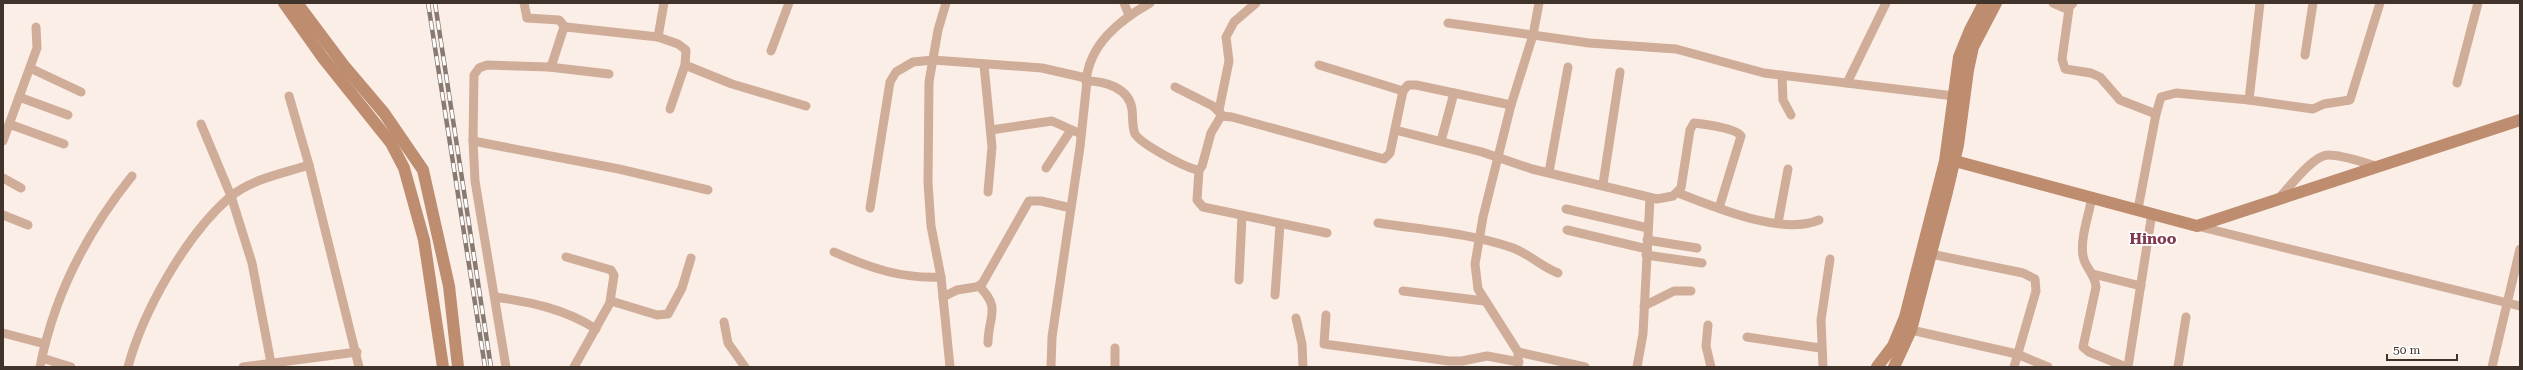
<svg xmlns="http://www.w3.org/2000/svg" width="2523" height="370" viewBox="0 0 2523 370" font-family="'Roboto Serif',serif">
<rect width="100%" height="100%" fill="#fbeee6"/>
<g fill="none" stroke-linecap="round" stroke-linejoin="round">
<g stroke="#d0ad99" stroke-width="9">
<polyline points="524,3 527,18 559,20 565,27"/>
<polyline points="946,3 938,30 929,82 928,183 931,226 941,277 950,367"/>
<polyline points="1124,3 1129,15"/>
<polyline points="2053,3 2067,9 2073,3"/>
<polyline points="2069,9 2062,59 2065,69 2091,73 2100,77 2120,100 2156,114"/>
<polyline points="1448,23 1589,43 1676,49 1764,73 1954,96"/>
<polyline points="658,37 678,44 686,50 685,65 670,109"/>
<polyline points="771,51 789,3"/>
<polyline points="2305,55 2313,3"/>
<polyline points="685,65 732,84 806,106"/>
<polyline points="984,65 992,147 988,192"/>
<polyline points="1319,65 1403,91"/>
<polyline points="549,67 609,74"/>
<polyline points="30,68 81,92"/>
<polyline points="1782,75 1783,100 1791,115"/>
<path d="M1086,82C1089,44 1120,20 1150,3"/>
<polyline points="1847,83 1886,3"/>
<polyline points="2457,83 2478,3"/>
<polyline points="1175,87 1213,106 1221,114"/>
<polyline points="289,96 309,165 359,367"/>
<polyline points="19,97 68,115"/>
<polyline points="2249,100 2260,3"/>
<polyline points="1219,110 1229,61 1226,37 1234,22 1256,3"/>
<polyline points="9,124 64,144"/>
<polyline points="201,124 231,196 252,263 271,363"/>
<polyline points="991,130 1052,121 1081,134"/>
<path d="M1395,130L1482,152L1532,169L1657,199L1673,196L1681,188L1690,130L1694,123C1703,124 1736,128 1741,136L1719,208"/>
<polyline points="3,141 37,48 36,27"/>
<polyline points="473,141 619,169 708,190"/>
<polyline points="1441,141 1454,93"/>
<polyline points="1046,168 1071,130"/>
<polyline points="1199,170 1197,200 1203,207 1327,233"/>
<polyline points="1549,172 1568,67"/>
<polyline points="3,178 21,188"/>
<polyline points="1603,184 1620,72"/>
<path d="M1678,193C1715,207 1781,236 1819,220"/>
<path d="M2092,197C2089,215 2080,238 2083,256C2085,268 2095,274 2096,287L2083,347L2089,352L2126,367"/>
<path d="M2278,199C2289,188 2313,155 2328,155C2344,155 2361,162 2376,166"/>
<polyline points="870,208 890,82 896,72 913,62 933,60 1042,68 1086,78"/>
<polyline points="1566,209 1648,228"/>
<polyline points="2138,209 2156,114 2161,97 2176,93 2249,100 2313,109 2324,104 2350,100 2380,3"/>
<polyline points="3,215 28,225"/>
<path d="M1378,223C1423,230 1470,233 1513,248C1529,254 1542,267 1558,273"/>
<polyline points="1778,223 1788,169"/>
<polyline points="2197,226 2520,306"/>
<polyline points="1567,230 1647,249"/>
<polyline points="1647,240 1697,248"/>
<path d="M834,252C870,268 902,279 941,277"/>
<polyline points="1931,254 2023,273 2035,279 2036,291 2014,367"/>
<polyline points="1646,255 1702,263"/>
<polyline points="566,257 611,270 614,275 610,302"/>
<polyline points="2093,274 2141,286"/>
<polyline points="1239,280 1242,216"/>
<path d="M979,286C1002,309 988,316 988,343"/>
<polyline points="1403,291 1484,301"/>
<polyline points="1275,295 1280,225"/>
<path d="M495,297C531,302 565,309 596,329"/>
<polyline points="943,297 957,290 976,287 982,284 1029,201 1041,201 1071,208"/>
<polyline points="1644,306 1674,291 1691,291"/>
<polyline points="1326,315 1324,344 1449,361 1462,361 1487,356 1519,362"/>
<polyline points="1296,318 1302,344 1303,367"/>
<polyline points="724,322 728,343 745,367"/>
<polyline points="1708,325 1706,346 1711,367"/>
<polyline points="1911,330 2017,354 2048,367"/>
<polyline points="3,333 45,344"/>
<polyline points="1747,337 1820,348"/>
<polyline points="1115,348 1115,367"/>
<polyline points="1518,352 1585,367"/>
<polyline points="42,358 71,367"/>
<path d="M40,367C54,295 87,232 132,176"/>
<path d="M128,367C143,311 186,235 230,197C251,179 284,173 309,165"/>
<polyline points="243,367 357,352"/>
<polyline points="506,367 475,181 473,141 474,75 479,68 487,65 549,67 552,64 563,30 566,27 658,37 664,3"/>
<polyline points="574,367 611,301 657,315 668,314 682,288 691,258"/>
<path d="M1051,367L1052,337L1080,147L1087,81C1105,81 1129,88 1132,109C1133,117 1132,127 1135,134C1141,144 1187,169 1199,170L1202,166L1211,133L1221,116L1232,117L1384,159L1390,153L1403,91L1408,85H1416L1511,105"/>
<polyline points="1518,367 1518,352 1478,289 1475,264 1483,217 1511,105 1533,35 1539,3"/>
<polyline points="1637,367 1643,334 1650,198"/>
<polyline points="1823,367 1821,320 1830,259"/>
<polyline points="2128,367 2152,213"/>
<polyline points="2178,367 2186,317"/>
<polyline points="2492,367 2520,249"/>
</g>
<g stroke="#be8c6e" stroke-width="12">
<polyline points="284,3 323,58 391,143 404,168 424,240 443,367"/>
<polyline points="297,3 345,67 384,113 423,170 449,286 458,367"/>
<polyline points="1955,161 2197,226 2520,120"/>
<polyline points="1877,367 1893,346 1905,317 1945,161 1959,57 1970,30 1984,3"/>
<polyline points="1894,367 1911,330 1947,192 1958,145 1968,70 1973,47 1996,3"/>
</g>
<defs>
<g id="rail">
<polyline points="428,3 485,367"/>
<polyline points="435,3 491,367"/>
</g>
</defs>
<use href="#rail" stroke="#877a73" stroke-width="4.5"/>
<use href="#rail" stroke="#fefefe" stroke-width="3" stroke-dasharray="9" stroke-linecap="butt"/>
</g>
<g text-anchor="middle" stroke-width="3.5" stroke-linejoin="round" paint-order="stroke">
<g font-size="15" font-weight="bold" fill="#7f384d" stroke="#fefefe">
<text x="2153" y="244">Hinoo</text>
</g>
</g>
<rect width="2523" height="370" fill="none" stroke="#40332c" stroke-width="8"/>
<path d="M2387 354v6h70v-6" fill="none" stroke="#40332c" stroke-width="2"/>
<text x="2393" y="354" font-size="12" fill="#40332c" stroke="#fefefe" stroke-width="3" paint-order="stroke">50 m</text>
</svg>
